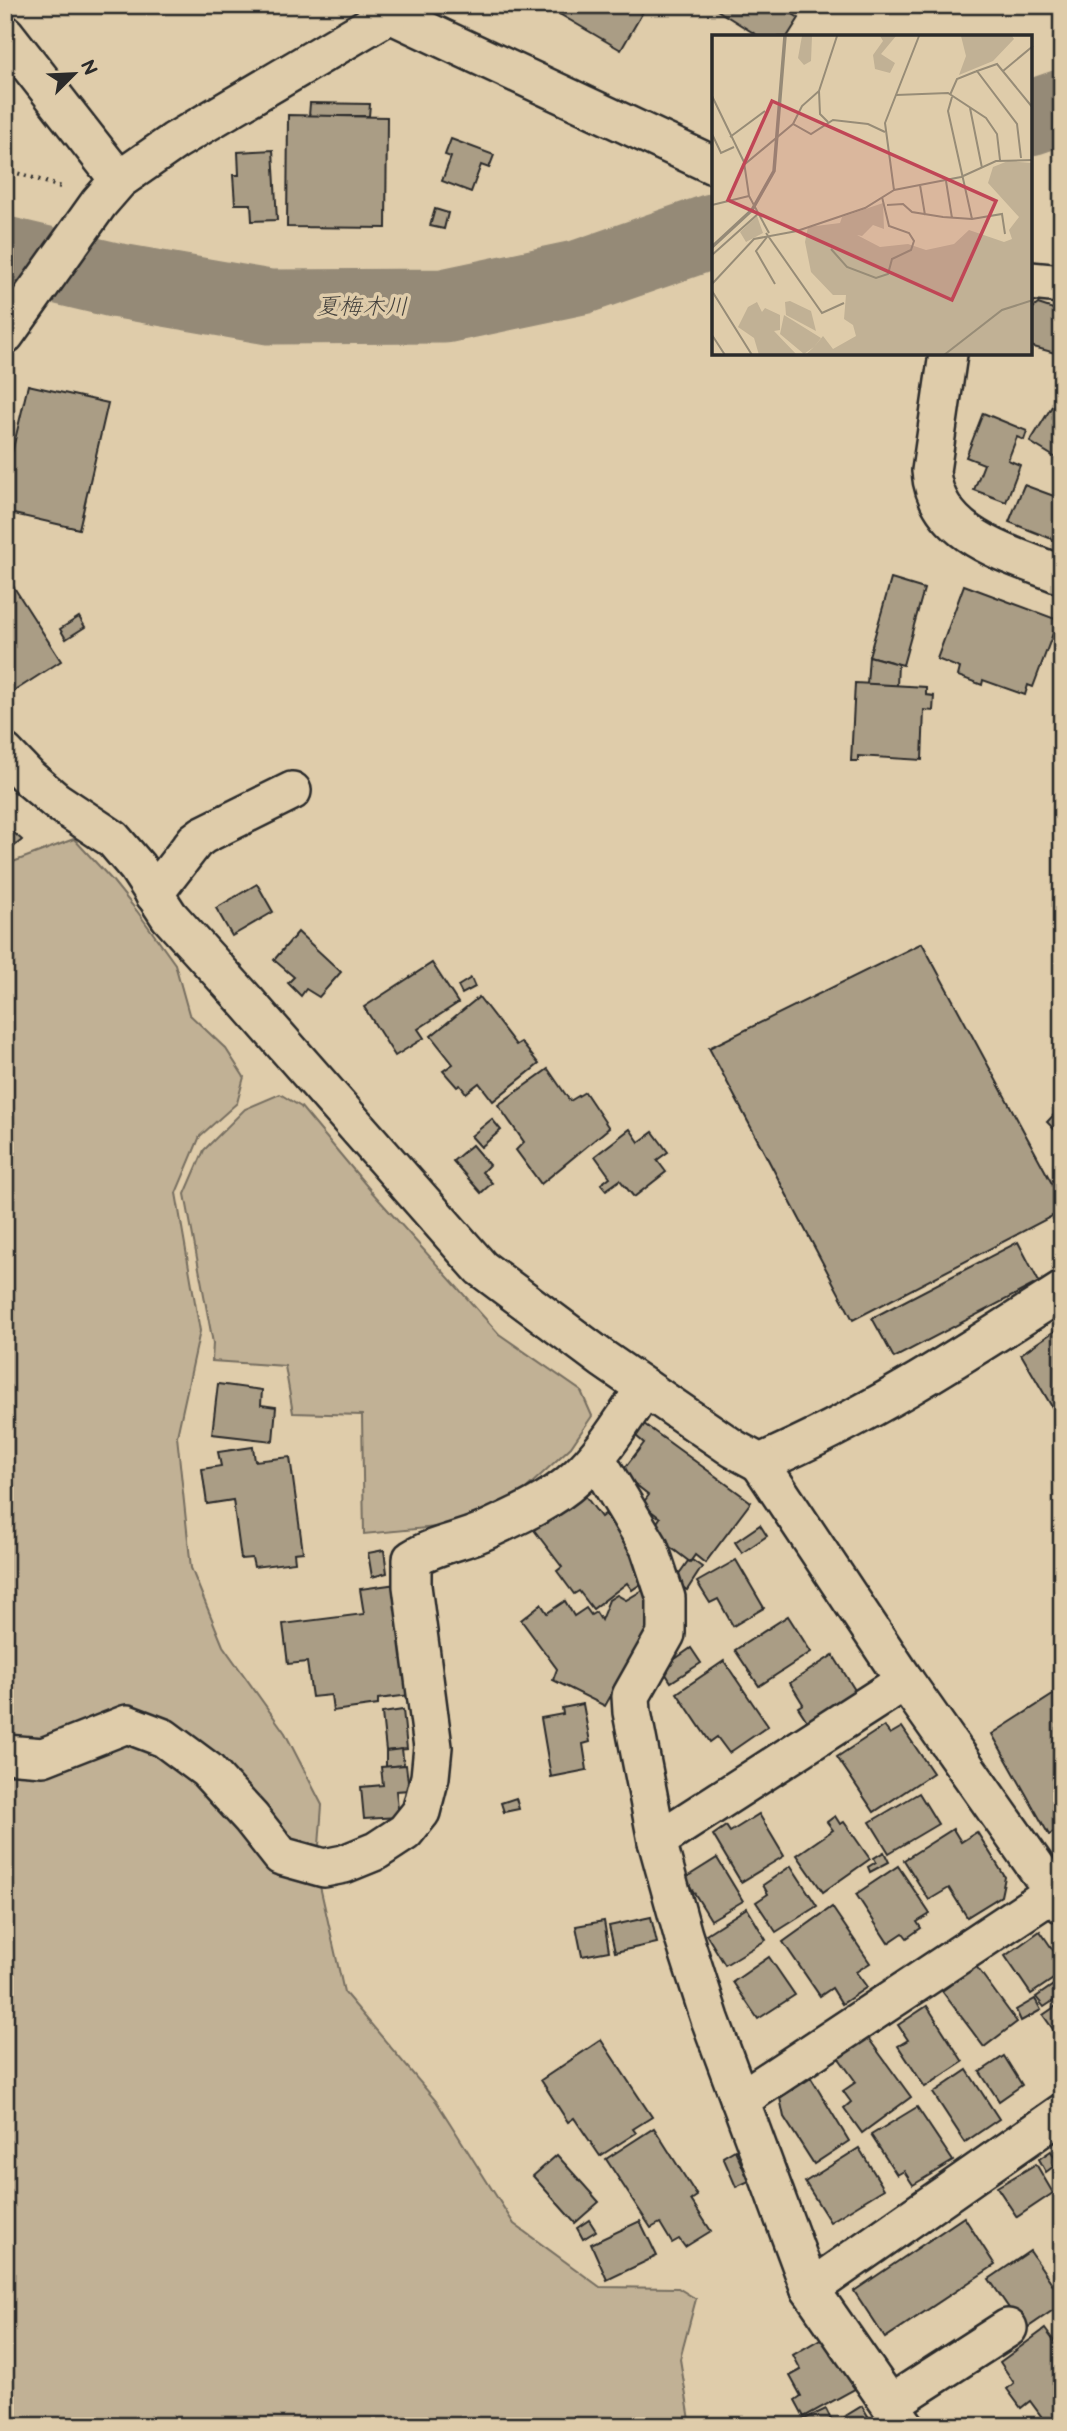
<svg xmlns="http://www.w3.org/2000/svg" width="1067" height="2431" viewBox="0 0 1067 2431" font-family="'Balsamiq Sans','Klee One',sans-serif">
<rect width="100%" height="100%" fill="#dfccaa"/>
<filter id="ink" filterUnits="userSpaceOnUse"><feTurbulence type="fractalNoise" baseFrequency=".0143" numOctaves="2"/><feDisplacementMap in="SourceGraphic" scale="14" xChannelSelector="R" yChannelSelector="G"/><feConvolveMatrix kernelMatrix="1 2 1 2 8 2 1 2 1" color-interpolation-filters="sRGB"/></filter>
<g filter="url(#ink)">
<g fill="#c1b195" stroke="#766e60" stroke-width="2">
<polygon points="74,839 112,880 137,911 175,964 189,1014 226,1049 244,1077 237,1103 200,1136 176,1193 200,1331 177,1436 191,1568 223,1646 285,1733 322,1805 317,1873 344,1992 436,2101 514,2224 600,2287 678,2288 696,2299 680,2359 691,2426 5,2426 5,865"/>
<polygon points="280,1094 301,1107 371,1191 499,1334 581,1391 592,1416 571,1447 516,1498 447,1526 364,1534 362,1415 293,1413 285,1366 212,1361 213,1343 185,1194 204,1150 245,1109"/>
</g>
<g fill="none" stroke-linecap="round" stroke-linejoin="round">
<g stroke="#958a77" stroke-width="75">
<polyline points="1030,118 1062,107"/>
<polyline points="5,254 114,280 269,307 444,306 581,277 713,231"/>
</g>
</g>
<g fill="#aa9d85" stroke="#2b2b2b" stroke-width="2">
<polygon points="544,5 647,5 621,50"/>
<polygon points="709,5 778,5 799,18 787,37 760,37"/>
<polygon points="310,103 370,104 369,116 309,116"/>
<polygon points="288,115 387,117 386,228 287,227"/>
<polygon points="451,139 494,155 489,168 481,165 471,192 442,181 451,157 445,155"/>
<polygon points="273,150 277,220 252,221 251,204 235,204 233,175 239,175 238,152"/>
<polygon points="435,209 448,213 444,229 430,226"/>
<polygon points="1038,304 1053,309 1062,306 1062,355 1030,346 1030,307 1033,308"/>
<polygon points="28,385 108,403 79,529 5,512 5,482"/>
<polygon points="1062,390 1062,460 1061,461 1030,442"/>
<polygon points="983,413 1027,431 1024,440 1017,437 1008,460 1020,465 1006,502 974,490 984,464 966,457"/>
<polygon points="1024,485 1062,499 1062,543 1009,522"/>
<polygon points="8,578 61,661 5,697 5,579"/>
<polygon points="891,579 924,589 903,665 869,656"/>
<polygon points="964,585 1058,620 1033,687 1028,685 1025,695 983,680 982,685 958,676 960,668 937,659"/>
<polygon points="79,617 85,627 66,639 60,629"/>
<polygon points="869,656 898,664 897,686 867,684"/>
<polygon points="855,683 926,687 926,695 934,696 933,711 924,710 922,760 858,756 858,761 851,761"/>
<polygon points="5,825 22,840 5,854"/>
<polygon points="257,884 273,912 232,936 216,908"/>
<polygon points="298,932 341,972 319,997 306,989 301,996 288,983 294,977 274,960"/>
<polygon points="922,943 1062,1202 1062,1211 853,1320 709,1048"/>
<polygon points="432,963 458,1003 418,1029 424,1038 395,1056 364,1007"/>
<polygon points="471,978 475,987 462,994 458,986"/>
<polygon points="479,997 516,1045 521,1042 539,1064 493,1101 479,1083 466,1093 460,1085 457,1087 443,1071 453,1064 431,1036"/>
<polygon points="548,1069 570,1101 585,1092 609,1128 541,1184 516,1150 524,1142 498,1105"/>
<polygon points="1062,1106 1062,1137 1047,1122"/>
<polygon points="492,1119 501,1130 481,1147 471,1136"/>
<polygon points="630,1129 639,1142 653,1132 668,1152 657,1160 666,1172 634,1197 620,1180 606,1190 601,1184 610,1177 595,1156"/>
<polygon points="472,1145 489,1165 482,1172 492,1183 481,1193 453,1161"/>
<polygon points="1018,1242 1039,1282 894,1358 872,1318"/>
<polygon points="1062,1326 1062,1424 1021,1354"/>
<polygon points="218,1384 262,1390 261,1405 276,1407 273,1441 212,1434"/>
<polygon points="644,1424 751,1502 705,1563 695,1555 690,1562 657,1537 654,1527 660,1518 642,1504 649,1495 621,1473 644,1443 636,1436"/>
<polygon points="253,1447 255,1461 290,1457 303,1552 294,1553 295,1562 254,1567 252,1558 241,1559 233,1500 207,1504 202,1469 221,1466 218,1452"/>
<polygon points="583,1493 601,1517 605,1514 639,1560 634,1564 641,1574 642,1583 632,1590 627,1583 593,1609 579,1591 574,1594 557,1571 562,1567 534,1530"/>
<polygon points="760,1525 767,1536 742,1553 735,1542"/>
<polygon points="384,1550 387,1573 372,1577 368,1553"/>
<polygon points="692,1560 702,1567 687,1590 674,1581 688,1561 690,1562"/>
<polygon points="736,1560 764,1608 733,1626 718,1599 710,1603 697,1582"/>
<polygon points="397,1584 411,1695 378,1699 378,1705 333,1711 331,1695 312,1697 307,1662 288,1664 283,1624 364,1614 360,1589"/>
<polygon points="648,1587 653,1622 605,1706 553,1680 557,1669 521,1620 541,1604 547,1613 565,1601 574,1616 586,1608 591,1615 596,1612 601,1620 609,1600 617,1595 626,1600"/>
<polygon points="788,1616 811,1652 759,1686 735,1650"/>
<polygon points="691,1648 701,1663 671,1682 662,1668"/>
<polygon points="833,1655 858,1695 811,1727 798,1707 803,1704 790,1683"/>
<polygon points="724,1661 768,1726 729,1753 717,1737 710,1742 677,1693"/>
<polygon points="1062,1689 1062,1827 1049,1835 992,1734"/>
<polygon points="583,1704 590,1742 583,1744 587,1770 551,1777 541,1718 563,1714 562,1708"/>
<polygon points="403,1710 407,1749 386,1751 382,1713"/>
<polygon points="884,1726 890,1734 902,1727 933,1773 874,1812 837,1757"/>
<polygon points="402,1749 404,1765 386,1767 386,1751"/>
<polygon points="406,1765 409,1790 396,1791 399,1817 364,1819 361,1787 383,1785 381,1767"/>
<polygon points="919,1793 938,1824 889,1853 870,1822"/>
<polygon points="516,1798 519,1809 504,1812 501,1803"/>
<polygon points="759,1814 784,1856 741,1882 713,1835 726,1826 730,1832"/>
<polygon points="835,1816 840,1824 844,1822 870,1859 823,1892 797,1855 833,1830 827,1822"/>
<polygon points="953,1829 961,1842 977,1832 1005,1877 1001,1896 967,1917 949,1888 929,1900 904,1860"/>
<polygon points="884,1852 889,1862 870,1872 868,1867 876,1862 874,1858"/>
<polygon points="717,1858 743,1901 711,1920 685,1878"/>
<polygon points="791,1866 817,1906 776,1932 756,1902 768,1894 763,1885"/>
<polygon points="898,1866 930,1914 917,1922 921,1928 907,1938 903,1933 888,1943 856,1894"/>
<polygon points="832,1907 870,1963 856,1972 867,1987 842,2004 832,1988 820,1996 783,1942"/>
<polygon points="747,1908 766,1940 725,1965 706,1934"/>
<polygon points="651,1917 657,1943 615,1952 609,1926"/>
<polygon points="604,1921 609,1951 582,1956 576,1926"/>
<polygon points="1040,1931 1062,1963 1062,1973 1031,1994 1005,1956"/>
<polygon points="769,1957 795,1995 758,2019 733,1982"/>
<polygon points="976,1966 1017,2022 984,2047 942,1991"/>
<polygon points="1062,1979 1062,1995 1044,2007 1036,1997"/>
<polygon points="1035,1999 1041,2010 1021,2021 1016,2010"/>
<polygon points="1062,2002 1062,2042 1043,2015"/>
<polygon points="927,2006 963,2062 925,2087 898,2046 908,2040 898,2025"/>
<polygon points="866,2035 911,2097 862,2133 844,2108 851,2102 843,2091 856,2082 838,2057"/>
<polygon points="601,2040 652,2117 633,2129 636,2133 600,2156 574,2118 568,2122 541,2080"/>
<polygon points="1004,2056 1022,2085 999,2101 980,2072"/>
<polygon points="967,2070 999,2119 965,2142 933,2093"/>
<polygon points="811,2078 849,2141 814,2164 784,2117 780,2098"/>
<polygon points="917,2107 953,2161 913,2185 904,2171 897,2175 871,2135"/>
<polygon points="654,2128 697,2196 691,2200 711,2231 685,2247 679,2239 672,2243 660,2223 651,2228 606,2159"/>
<polygon points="859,2148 884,2189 830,2222 805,2182"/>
<polygon points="735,2150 749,2181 736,2187 723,2157"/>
<polygon points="1051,2151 1058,2163 1046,2172 1039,2159"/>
<polygon points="557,2155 599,2202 575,2223 533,2176"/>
<polygon points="1036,2164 1053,2193 1017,2217 997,2187"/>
<polygon points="964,2217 995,2265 885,2338 854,2291"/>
<polygon points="589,2220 596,2231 583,2239 577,2228"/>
<polygon points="640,2221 657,2256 607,2280 591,2244"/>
<polygon points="1030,2251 1062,2298 1062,2304 1024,2330 989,2279"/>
<polygon points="1045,2329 1062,2352 1062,2413 1047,2424 1030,2401 1021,2408 1007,2389 1014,2383 1000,2362"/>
<polygon points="822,2338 855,2389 804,2417 795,2400 801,2396 790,2376 801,2370 793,2355"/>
<polygon points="862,2406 874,2426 829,2426"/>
<polygon points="826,2409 831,2419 818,2426 802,2426 800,2421"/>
</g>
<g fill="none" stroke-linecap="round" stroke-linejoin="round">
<defs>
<g id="street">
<polyline points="390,14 713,165"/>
<polyline points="5,34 119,180"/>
<polyline points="1030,281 1062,284"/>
<polyline points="5,335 99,203 119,180 175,141 390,14 399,5"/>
<path d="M948,354L931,471C936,537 1010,554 1062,575"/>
<path d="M5,753L29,778L56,801L113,839L137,867L169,916L246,1001L481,1268L603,1359L734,1449L760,1463C868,1417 964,1354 1062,1291"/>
<polyline points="154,894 195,841 203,835 292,791"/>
<polyline points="596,1458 649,1547 666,1598 666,1634 631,1696 632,1712 657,1841 683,1935 710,2019 810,2289 905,2426"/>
<polyline points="760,1463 905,1681 1062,1904"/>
<path d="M5,1754L43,1757L127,1724L164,1738L207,1770L251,1818L281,1856L324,1868L344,1864L376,1851L405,1832L421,1812L430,1777L433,1747L412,1586V1559C434,1545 459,1542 482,1532C515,1517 550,1502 576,1478C604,1453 624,1418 645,1388"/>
<polyline points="657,1841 905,1681"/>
<polyline points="740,2100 1054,1892"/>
<polyline points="810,2289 1062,2113"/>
<polyline points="890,2404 1008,2328"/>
</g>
</defs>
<use href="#street" stroke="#2b2b2b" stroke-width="42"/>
<polyline stroke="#2b2b2b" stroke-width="4.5" stroke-dasharray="2 5" stroke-linecap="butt" points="5,169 61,187"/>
<use href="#street" stroke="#dfccaa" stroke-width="37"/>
</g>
</g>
<g text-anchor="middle" stroke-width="7" stroke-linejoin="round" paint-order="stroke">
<g font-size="23" font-style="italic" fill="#403e3a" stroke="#dfccaa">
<text x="362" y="314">夏梅木川</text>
</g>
</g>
<g transform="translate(712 35)">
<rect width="320" height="320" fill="#dfccaa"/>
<path d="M90,1H100L99,26L92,30L86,23ZM168,1H184L169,19L183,28L178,38L163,34L161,20L171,6ZM249,1H300L302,4L281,26L247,40L254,21ZM296,126L320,128V320H93L102,312L92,319L68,299L72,280L109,303L102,312L111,301L121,314L144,301L141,290L132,284L134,260H121L99,237L93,207L96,192L128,188L130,182L171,168L172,194L161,190L150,201L145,200L168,212L196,209L214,215L242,209L257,195L292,207L300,204L297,195L307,182L276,148L281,132ZM45,181L51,198L34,207L28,197ZM78,266L99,276L104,296L74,280L73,267ZM45,267L50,277L53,273L68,280V295L62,296L85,320H47L42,303L26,292L36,272Z" fill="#c1b195"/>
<path fill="none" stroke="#958a77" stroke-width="3.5" d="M0,212L40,175L62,136L73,1"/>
<path fill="none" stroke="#978c77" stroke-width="2" d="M291,36L321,11M107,56L108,79L116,87M184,60L236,58L274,83L285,99L288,125M238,60L245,44L265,36M0,61L32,127L37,161L57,198M240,62L236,76L260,184M258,73L270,133M81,89L90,71L107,56L125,1M0,99L9,118L22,112M18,102L53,76M309,123L305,89L265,36L285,29L321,73M33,129L81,89L99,99L121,85L156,89L173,97M234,146L240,183M208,150L213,180M182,155L249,142L284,126L321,125M0,170L37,161M175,170L191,169L200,177L231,182L260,184L290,179L293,199M54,198L110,278L132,268M55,202L44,216L63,249M119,214L135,232L164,243L176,239L180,224L199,215L202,206L197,198L177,191L170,162M0,220L47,178M0,249L42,204L85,196L153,173L182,155L173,88L207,1M0,256L40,320M0,300L13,320M232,320L290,275L321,265"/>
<path fill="#c04656" fill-opacity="0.15" stroke="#c04656" stroke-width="3.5" d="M60,66L284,166L240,265L16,165Z"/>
<rect width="320" height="320" fill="none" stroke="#2b2b2b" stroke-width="3.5"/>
</g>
<rect width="1067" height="2431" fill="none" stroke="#dfccaa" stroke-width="28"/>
<rect x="14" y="14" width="1039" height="2403" fill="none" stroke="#2b2b2b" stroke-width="2.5" filter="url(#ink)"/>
<g transform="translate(74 74) rotate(66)" stroke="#dfccaa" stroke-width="5" paint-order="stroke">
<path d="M0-5L12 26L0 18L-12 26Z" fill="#2b2b2b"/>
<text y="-10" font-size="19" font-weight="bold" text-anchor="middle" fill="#2b2b2b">N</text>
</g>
</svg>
